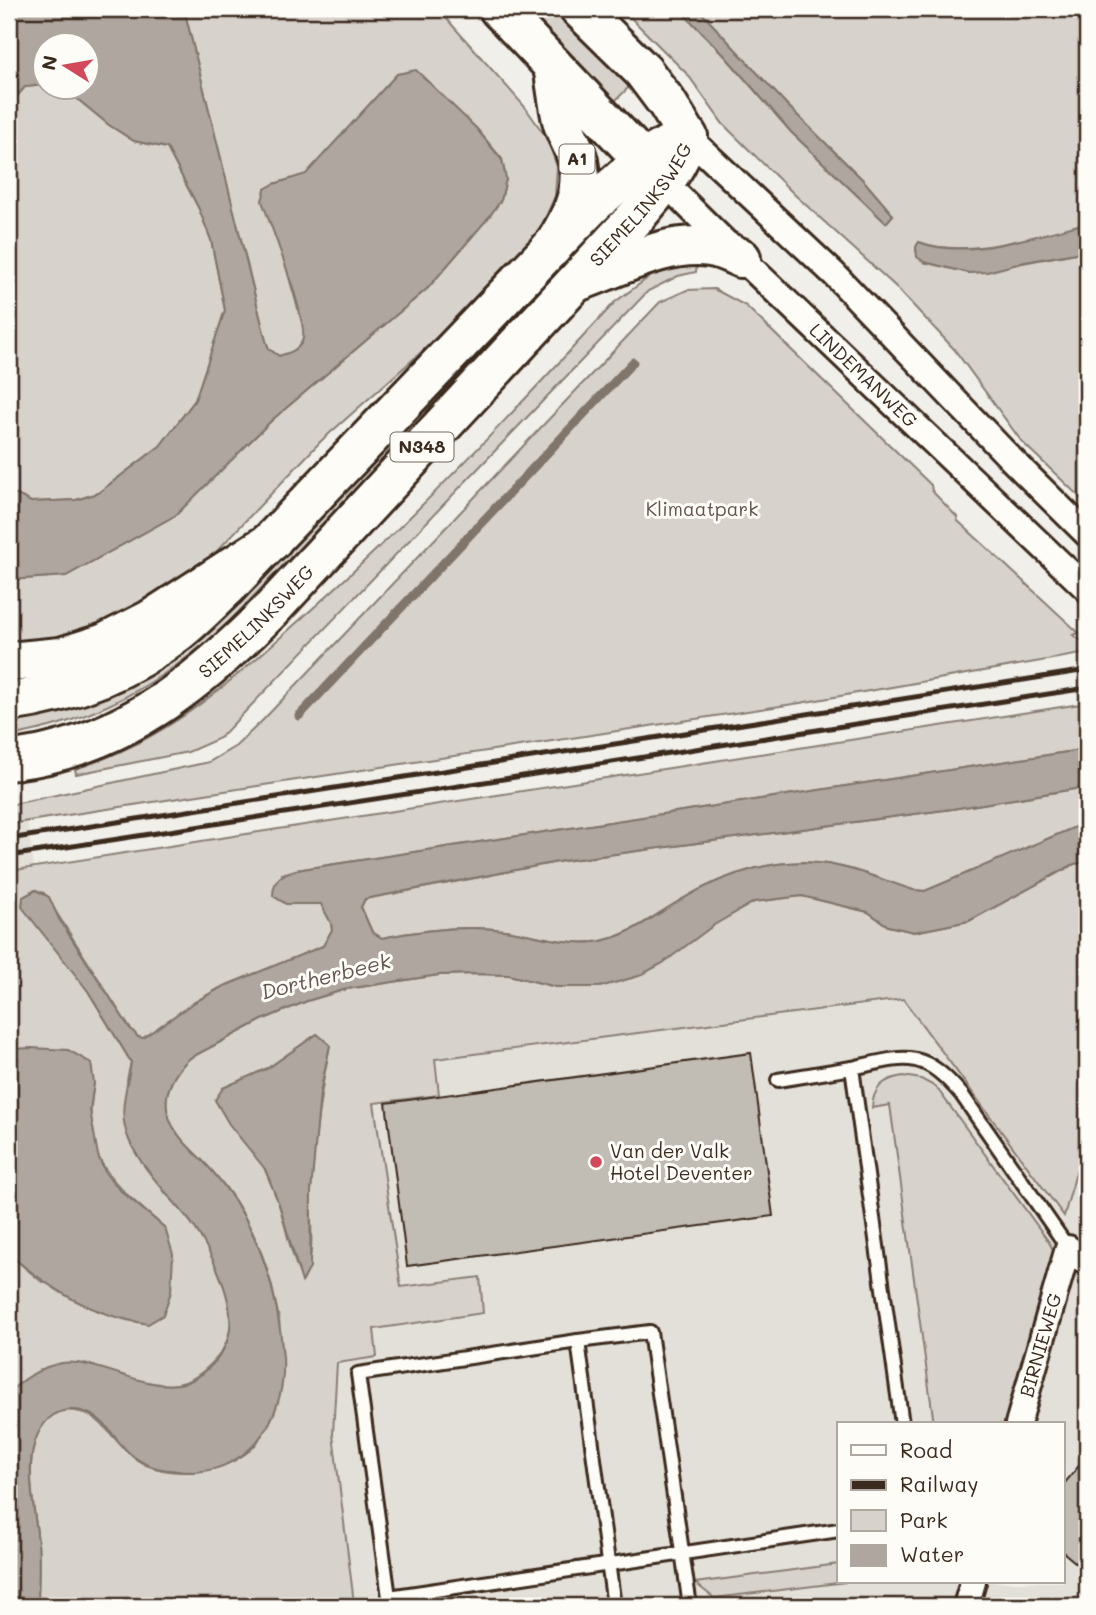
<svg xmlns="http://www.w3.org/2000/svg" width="1096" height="1615" viewBox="0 0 1096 1615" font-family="Mali,sans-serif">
<rect width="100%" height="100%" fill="#f1efea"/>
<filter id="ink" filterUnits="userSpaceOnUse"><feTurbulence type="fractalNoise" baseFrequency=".0143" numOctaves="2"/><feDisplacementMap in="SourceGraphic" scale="14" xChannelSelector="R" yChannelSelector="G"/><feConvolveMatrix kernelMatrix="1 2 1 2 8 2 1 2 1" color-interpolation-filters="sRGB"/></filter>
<g filter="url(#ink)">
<g fill="#e3e0da" fill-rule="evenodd">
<polygon points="27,821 34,866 9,871 9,824"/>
<path d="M1087,945V1606H323L348,1047ZM839,1424H1063V1582H839Z"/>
</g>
<g fill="#d7d2cc" stroke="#897e75" stroke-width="2" fill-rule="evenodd">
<polygon points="184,9 438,9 525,107 548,140 557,167 555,196 540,230 520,258 418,355 321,441 198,571 159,603 60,641 9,646 9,580 66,576 176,515 272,420 428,288 489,217 501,200 506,179 502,159 476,128 397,74 306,175 274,184 288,274 305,333 301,344 293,352 279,356 269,349 266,341"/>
<polygon points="524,9 559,9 633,83 612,104"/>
<path d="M622,9H679L725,56L791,132L886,223L893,215L864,181L788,106L698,9H1087V223C1040,235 966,260 919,242L916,247V251L924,262L969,273L1087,251V504L1022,442L954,349L896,287L795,195L723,124L688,75Z"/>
<polygon points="45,85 46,88 64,88 109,125 134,141 167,148 199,209 211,240 225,310 195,400 160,446 98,493 76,500 31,502 9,491 9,105 25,87"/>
<path d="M609,211L615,217L229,622C166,681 95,722 9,736V717L89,698Z"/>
<path d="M683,266H697L696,272L678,276L648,291L220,738L188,752L76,774L75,769C170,739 230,682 302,618C413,520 515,411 615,302L652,275Z"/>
<polygon points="714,289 746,306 931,485 932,491 958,518 957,520 1079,633 1073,635 1087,644 1087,653 800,703 9,824 9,805 209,762 236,746 263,720 660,302 687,290"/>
<path d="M1087,703V749L296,870L282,874L286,904H321L331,923L332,930L323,946L222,987L193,1003L143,1039L138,1037L129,1027L44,893L36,890L31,891L67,961L88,991L131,1062L127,1080C138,1113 147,1155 161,1186C164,1194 173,1200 178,1206C191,1221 202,1237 211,1255C229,1293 246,1333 209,1366C200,1375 190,1382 177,1384C153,1388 108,1372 85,1363L11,1390L9,1393V1254L42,1282L165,1228C111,1181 80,1161 94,1083L68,1050L9,1049V871Z"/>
<path d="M1087,787V822L925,891L913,890C888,882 863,871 837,866C783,854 725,873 679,901C651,917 627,938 594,942C563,945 534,934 504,930C463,925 422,930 382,938L372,932L361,907L365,899L370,898L563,861L952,809Z"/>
<path d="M1087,862V1133L1064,1216L903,999L435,1059L439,1095L374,1103L401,1287L480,1277L483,1313L374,1329L377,1357L337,1363L333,1434L354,1603L373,1601L374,1606H38C38,1585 40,1563 38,1543C35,1509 25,1471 36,1437C40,1427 50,1413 61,1411C106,1405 111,1449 146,1465C168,1474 197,1474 219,1467C232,1462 251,1453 258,1441C262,1434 262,1422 264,1415C269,1387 275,1359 279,1331C281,1323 278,1314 276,1305C267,1257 246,1209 213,1172C198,1154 174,1138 168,1114C162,1093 175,1071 190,1058L262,1020L307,1001L347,989L439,975L474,974L509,975L556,987H600L754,902L802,896L868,912L888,926L914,932L969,921L1074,864ZM317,1034L330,1045C320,1093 314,1142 311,1190C309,1220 317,1255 303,1281C290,1256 287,1228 278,1202C264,1162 243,1125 223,1088L268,1068Z"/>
<path d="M903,1076L921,1079L936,1087L1049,1242L1054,1252L1004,1424H934L890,1105L872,1108C873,1088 883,1079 903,1076Z"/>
<polygon points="839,1564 839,1582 846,1582 714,1598 695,1583"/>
</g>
<g fill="#aea69f" stroke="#80746b" stroke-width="2">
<path d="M9,9H184L266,341L269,349L279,356C288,353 297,351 302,342C311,326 270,224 262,201L265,189L274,184L306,174L397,74L416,70L476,128L502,160L506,179L501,200L489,217L428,288L272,420L176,515L66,576L9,580V491L31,502L76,500L98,493L160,446L195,400L225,310L211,240L199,209L167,148L134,141L109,125L64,88H88V46H46L45,85L25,87L9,105Z"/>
<polygon points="679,9 698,9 788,106 864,181 893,215 886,223 791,132 725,56"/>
<path d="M1087,223V251L1025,262L987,272L969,273L924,262L917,257L916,247L919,242C968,261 1039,234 1087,223Z"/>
<path d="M1087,749V787L952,809L563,861L365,899L361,907L372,932L382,938C422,930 463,925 504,930C534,934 563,945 594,942C627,938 651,918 679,901C725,873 783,854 837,866C863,871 888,882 913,890L925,891L1087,822V862L1074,864L969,921L914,932L888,926L868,912L802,896L754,902L714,925L663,963L639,976L600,987H556L509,975L474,974L439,975L347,989L307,1001L262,1020L190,1058C175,1071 162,1093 168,1114C174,1138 198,1154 213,1172C258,1224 278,1290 283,1357C287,1420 246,1480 177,1471C167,1470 155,1469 146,1464C119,1452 112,1425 92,1415C75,1406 55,1409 44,1424C20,1456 35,1506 38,1543C40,1563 38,1585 38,1606H9V1393L11,1390C26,1378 42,1366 62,1363C101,1358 159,1401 196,1378C239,1349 236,1314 218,1271C211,1255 203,1239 193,1225C172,1197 144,1173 129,1140C117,1111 127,1091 131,1062L88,991L22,907L23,897L36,890L49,897L59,919L129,1027L138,1037L143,1038L193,1003L222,987L323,946L332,930L331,923L321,904H286L273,896C273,879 281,875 296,870Z"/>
<polygon points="317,1034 330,1045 320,1093 311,1192 310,1268 302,1282 279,1204 265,1169 229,1124 215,1100 223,1088 268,1068"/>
<path d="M32,1048L68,1050L91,1063L94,1083L90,1110L98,1156L106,1174L121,1191L165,1228L173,1254L171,1292L163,1315L148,1324C92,1316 51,1290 9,1254V1049Z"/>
</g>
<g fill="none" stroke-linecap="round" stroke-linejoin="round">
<polyline stroke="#80746b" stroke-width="9" points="299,716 633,362"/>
</g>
<g fill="#c1bcb4" stroke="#3b2a1e" stroke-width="2">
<polygon points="751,1053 773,1216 407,1266 386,1103"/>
<polygon points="1087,1456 1087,1572 1063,1552 1063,1485"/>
</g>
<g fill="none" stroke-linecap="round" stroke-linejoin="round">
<defs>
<g id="service">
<polyline points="778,1080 852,1068"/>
<polyline points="578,1341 358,1374 389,1597 839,1530"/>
<path d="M902,1424L852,1068C907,1056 922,1048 962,1095L1068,1248"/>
<polyline points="614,1606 578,1341 650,1332 690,1606"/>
</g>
<g id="minor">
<polyline points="688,137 834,274 1012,460 1087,534"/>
<path id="s1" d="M654,172L741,258L1087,589"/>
<path id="s2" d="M1018,1424L1068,1248L1087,1263"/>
<polyline points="966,1606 973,1582"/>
</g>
<g id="primary">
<path d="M582,280C621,266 667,241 710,247C721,248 731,254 741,258"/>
<path d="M9,702C72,693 127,672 178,632C195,619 210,603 226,588L591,206L643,160L670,144"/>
<path id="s3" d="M9,761C23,758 37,757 51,753C139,732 208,673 270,611L636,217C658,190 677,171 688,137"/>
</g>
<g id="motorway">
<polyline points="499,9 643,160"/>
<polyline points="580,9 643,71 667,103 688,137"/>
<path d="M552,248C569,221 585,194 578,161C575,147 565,134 562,120C558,103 556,84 553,66"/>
<polyline points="9,662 61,657 105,643 150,620 272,541"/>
</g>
</defs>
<use href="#service" stroke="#3b2a1e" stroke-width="18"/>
<use href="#minor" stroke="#3b2a1e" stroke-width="30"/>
<use href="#primary" stroke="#3b2a1e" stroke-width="44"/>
<use href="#motorway" stroke="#3b2a1e" stroke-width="44"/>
<use href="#service" stroke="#fdfcf7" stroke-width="12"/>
<use href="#minor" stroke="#fdfcf7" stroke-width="24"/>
<use href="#primary" stroke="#fdfcf7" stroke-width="38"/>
<use href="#motorway" stroke="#fdfcf7" stroke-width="38"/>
<g stroke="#3b2a1e" stroke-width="5">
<polyline points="9,839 1087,670"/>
<polyline points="9,856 1087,688"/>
</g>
</g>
</g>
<circle fill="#d1495b" stroke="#fdfcf7" stroke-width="2.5" cx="596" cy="1162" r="7"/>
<g text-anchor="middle" stroke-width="6" stroke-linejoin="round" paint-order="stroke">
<g fill="#fdfcf7" stroke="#75695f" stroke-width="2">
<rect x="559.5" y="144.5" width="35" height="29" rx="5"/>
<rect x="390.5" y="432.5" width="63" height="29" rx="5"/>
</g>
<g font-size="18" font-weight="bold" fill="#3b2a1e">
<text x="577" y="165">A1</text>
<text x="422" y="453">N348</text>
</g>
<g font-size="19" fill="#3b2a1e" stroke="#fdfcf7">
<text dy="7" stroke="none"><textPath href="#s3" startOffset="858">SIEMELINKSWEG</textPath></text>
<text dy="7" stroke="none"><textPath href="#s1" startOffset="292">LINDEMANWEG</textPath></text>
<text dy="7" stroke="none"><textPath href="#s3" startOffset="290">SIEMELINKSWEG</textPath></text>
<text dy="7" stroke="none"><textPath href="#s2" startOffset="82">BIRNIEWEG</textPath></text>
</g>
<g font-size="19" fill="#62544a" stroke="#fdfcf7">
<text x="702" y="516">Klimaatpark</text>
</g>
<g font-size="19" fill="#3b2a1e" stroke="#fdfcf7" text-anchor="start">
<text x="610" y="1158">Van der Valk<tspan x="610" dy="22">Hotel Deventer</tspan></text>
</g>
<g font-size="21" font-style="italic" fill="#63554b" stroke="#fdfcf7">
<text transform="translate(326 977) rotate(-14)" y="7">Dortherbeek</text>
</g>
</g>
<rect width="1096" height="1615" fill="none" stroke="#fdfcf7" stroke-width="35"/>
<rect x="18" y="18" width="1061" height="1580" fill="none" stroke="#3b2a1e" stroke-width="2.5" filter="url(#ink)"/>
<rect x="837" y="1422" width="228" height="161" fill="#fdfcf7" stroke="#afa8a0" stroke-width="2"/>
<rect x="851" y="1445" width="35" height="10" fill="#fdfcf7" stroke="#afa8a0" stroke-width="2"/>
<text x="900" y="1458" font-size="21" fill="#3b2a1e">Road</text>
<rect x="851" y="1480" width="35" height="10" fill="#3b2a1e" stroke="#afa8a0" stroke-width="2"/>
<text x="900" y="1492" font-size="21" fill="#3b2a1e">Railway</text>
<rect x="851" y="1510" width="35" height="21" fill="#d7d2cc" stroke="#afa8a0" stroke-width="2"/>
<text x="900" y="1528" font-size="21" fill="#3b2a1e">Park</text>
<rect x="851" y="1545" width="35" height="21" fill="#aea69f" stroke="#afa8a0" stroke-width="2"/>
<text x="900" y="1562" font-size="21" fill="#3b2a1e">Water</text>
<g transform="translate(66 66) rotate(281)"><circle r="33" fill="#fdfcf7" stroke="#afa8a0" stroke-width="2"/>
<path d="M0-5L12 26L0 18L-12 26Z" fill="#d1495b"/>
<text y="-10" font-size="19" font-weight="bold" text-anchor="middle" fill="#3b2a1e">N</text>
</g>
</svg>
